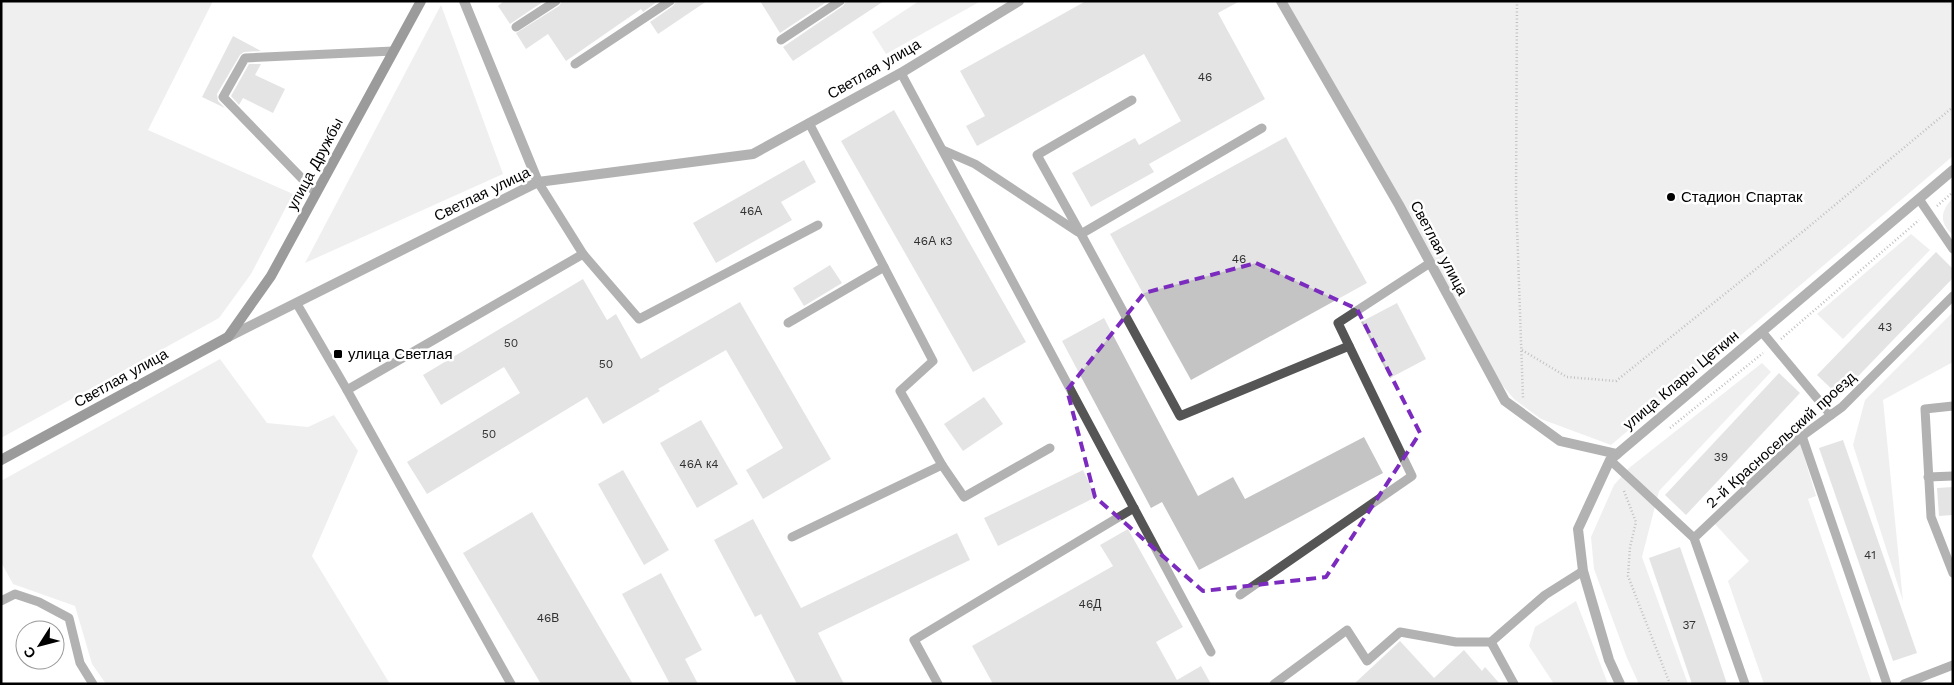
<svg xmlns="http://www.w3.org/2000/svg" width="1954" height="685" viewBox="0 0 1954 685" font-family="'Work Sans',sans-serif">
<rect width="100%" height="100%" fill="#fff"/>
<g fill="#dcdcdc">
<polygon points="1,1 213,1 148,130 293,194 251,274 219,318 1,438"/>
<polygon points="919,1 981,1 886,54 872,32"/>
<polygon points="1286,1 1953,1 1953,156 1611,445 1541,419 1514,399 1497,379"/>
<polygon points="441,5 503,174 305,263"/>
<path d="M1953,198V235C1939,223 1940,211 1953,198Z"/>
<polygon points="1911,234 1930,250 1843,339 1817,314"/>
<polygon points="1953,312 1953,362 1883,400 1903,601 1853,445 1865,400"/>
<polygon points="220,359 267,423 308,427 334,415 358,451 312,556 390,684 106,684 92,664 75,606 13,584 1,562 1,481"/>
<polygon points="1762,363 1771,372 1659,491 1642,557 1688,684 1639,684 1627,658 1594,569 1591,537 1614,485 1629,468"/>
<polygon points="1800,443 1816,496 1808,499 1872,684 1764,684 1728,581 1749,561 1714,523"/>
<polygon points="1576,601 1608,684 1554,684 1529,646 1535,627"/>
</g>
<g fill="#c4c4c4">
<polygon points="504,1 544,1 510,24 498,6"/>
<polygon points="562,1 658,1 643,12 641,9 566,61 548,34 526,49 516,33 559,6"/>
<polygon points="676,1 707,1 658,34 650,22 673,6"/>
<polygon points="760,1 828,1 780,33"/>
<polygon points="846,1 884,1 793,61 783,47 843,6"/>
<polygon points="1086,1 1240,1 1218,13 1265,99 1149,164 1154,172 1091,207 1072,173 1135,138 1139,145 1181,121 1144,54 977,146 966,126 985,116 960,71"/>
<polygon points="233,36 261,51 244,52 240,55 217,94 218,101 225,108 202,97"/>
<polygon points="249,64 261,64 255,75 285,89 273,113 243,98 239,105 231,96"/>
<polygon points="894,110 1026,342 973,372 841,141"/>
<polygon points="1286,137 1367,283 1191,380 1110,234"/>
<polygon points="804,160 816,182 781,202 792,220 716,263 693,223"/>
<polygon points="1936,252 1953,269 1953,278 1839,396 1817,375"/>
<polygon points="830,265 842,283 804,306 793,288"/>
<polygon points="583,279 607,320 616,314 641,359 740,302 831,459 763,499 746,470 783,448 726,350 658,389 660,391 603,424 587,397 427,494 407,462 520,393 504,367 441,405 423,375"/>
<polygon points="1397,303 1426,359 1390,378 1361,322"/>
<polygon points="1104,318 1198,496 1233,477 1245,499 1364,437 1383,473 1199,570 1162,502 1151,508 1062,341"/>
<polygon points="1779,373 1800,393 1686,515 1665,495"/>
<polygon points="984,397 1003,424 963,451 944,424"/>
<polygon points="701,420 738,484 697,508 660,443"/>
<polygon points="1843,440 1917,653 1893,661 1819,448"/>
<polygon points="623,470 669,550 644,565 598,484"/>
<polygon points="1083,470 1096,497 998,546 984,518"/>
<polygon points="1953,487 1953,515 1939,516 1937,488"/>
<polygon points="532,512 633,684 541,684 463,553"/>
<polygon points="753,519 801,608 957,533 970,560 818,633 844,684 797,684 761,614 755,617 714,540"/>
<polygon points="1128,529 1183,627 1156,642 1177,680 1201,666 1211,684 993,684 972,646 1113,566 1100,545"/>
<polygon points="1680,547 1713,642 1727,684 1692,684 1649,558"/>
<polygon points="661,573 702,650 685,659 698,684 670,684 622,594"/>
<polygon points="1400,641 1434,678 1464,650 1482,671 1485,667 1500,684 1354,684"/>
</g>
<g fill="none" stroke-linecap="round" stroke-linejoin="round">
<g stroke="#777" stroke-width="2.5" stroke-dasharray="1 2.5" stroke-linecap="butt">
<polyline points="1517,1 1516,198 1523,398"/>
<polyline points="1937,206 1953,192"/>
<polyline points="1781,339 1919,220"/>
<polyline points="1522,350 1567,377 1616,381 1806,229 1953,107"/>
<polyline points="1670,428 1763,353"/>
<polyline points="1624,491 1636,522 1630,547 1628,576 1670,684"/>
</g>
<g stroke="#555" stroke-width="9">
<polyline points="516,27 556,1"/>
<polyline points="781,40 840,1"/>
<polyline points="575,64 670,1"/>
<polyline points="901,73 1211,652"/>
<polyline points="1262,128 1081,234 1180,416 1349,346"/>
<polyline points="943,150 975,164 1078,232"/>
<polyline points="316,193 223,97 245,58 393,51"/>
<polyline points="1919,199 1953,249"/>
<polyline points="1081,234 1037,155 1132,100"/>
<polyline points="583,254 639,319 818,225"/>
<polyline points="297,304 347,390 583,254 538,182"/>
<polyline points="788,323 884,267"/>
<polyline points="1762,332 1831,415"/>
<polyline points="347,390 511,684"/>
<polyline points="1953,406 1925,409 1931,517 1953,573"/>
<polyline points="1802,436 1887,684"/>
<polyline points="1610,460 1694,538 1745,684"/>
<polyline points="942,465 964,497 1050,448"/>
<polyline points="1928,477 1953,476"/>
<polyline points="792,537 942,465 900,391 933,361 809,123"/>
<polyline points="1694,538 1802,436 1842,407 1953,296"/>
<polyline points="1240,595 1412,476 1338,323 1430,263"/>
<polyline points="1,601 15,594 39,602 69,618 80,663 93,684"/>
<polyline points="1491,642 1514,684"/>
<polyline points="938,684 914,640 1134,508"/>
<polyline points="1274,684 1347,630 1367,661 1400,632 1456,642 1491,642 1545,595 1583,571"/>
<polyline points="1904,684 1953,665"/>
</g>
<g stroke="#555" stroke-width="10">
<polyline points="464,1 538,182"/>
<polyline points="1281,1 1399,205 1505,401 1560,441 1617,454"/>
<polyline points="228,337 538,182 753,154 901,73 1019,1"/>
<polyline points="1620,684 1609,660 1583,571 1578,529 1610,460 1953,170"/>
</g>
<polyline stroke="#222" stroke-width="10" points="1,460 228,337 271,276 421,1"/>
</g>
<path d="M0 0H1954V685H0ZM1256,263L1357,309L1420,433L1326,577L1203,591L1095,497L1067,390L1144,293Z" fill="#fff" fill-opacity=".55" fill-rule="evenodd"/>
<path fill="none" stroke="#7b2cbf" stroke-width="4" stroke-dasharray="10 6" stroke-linejoin="round" d="M1256,263L1357,309L1420,433L1326,577L1203,591L1095,497L1067,390L1144,293Z"/>
<g fill="#000" stroke="#fff" stroke-width="2">
<circle cx="1671" cy="197" r="5"/>
<rect x="333" y="349" width="10" height="10" rx="2.5"/>
</g>
<g text-anchor="middle" stroke-width="5" stroke-linejoin="round" paint-order="stroke">
<g font-size="12" fill="#313131">
<text x="1205" y="81">46</text>
<text x="751" y="215">46А</text>
<text x="933" y="245">46А к3</text>
<text x="1239" y="263">46</text>
<text x="1885" y="331">43</text>
<text x="511" y="347">50</text>
<text x="606" y="368">50</text>
<text x="489" y="438">50</text>
<text x="1721" y="461">39</text>
<text x="699" y="468">46А к4</text>
<text x="1870" y="559">41</text>
<text x="1090" y="608">46Д</text>
<text x="548" y="622">46В</text>
<text x="1689" y="629">37</text>
</g>
<g font-size="15" fill="#000" stroke="#fff">
<text transform="translate(874 69) rotate(-30)" y="5">Светлая улица</text>
<text transform="translate(315 164) rotate(-62)" y="5">улица Дружбы</text>
<text transform="translate(482 194) rotate(-26)" y="5">Светлая улица</text>
<text transform="translate(1439 248) rotate(62)" y="5">Светлая улица</text>
<text transform="translate(121 378) rotate(-29)" y="5">Светлая улица</text>
<text transform="translate(1681 380) rotate(-40)" y="5">улица Клары Цеткин</text>
<text transform="translate(1781 440) rotate(-42)" y="5">2-й Красносельский проезд</text>
</g>
<g font-size="15" fill="#000" stroke="#fff" text-anchor="start">
<text x="1681" y="202">Стадион Спартак</text>
<text x="348" y="359">улица Светлая</text>
</g>
</g>
<rect width="1954" height="685" fill="none" stroke="#000000" stroke-width="5"/>
<g transform="translate(40 645) rotate(234)"><circle r="24" fill="#ffffff" stroke="#999999"/>
<path d="M0-4L9 19L0 12L-9 19Z" fill="#000000"/>
<text y="-8" font-size="14" font-weight="bold" text-anchor="middle" fill="#000000">С</text>
</g>
</svg>
